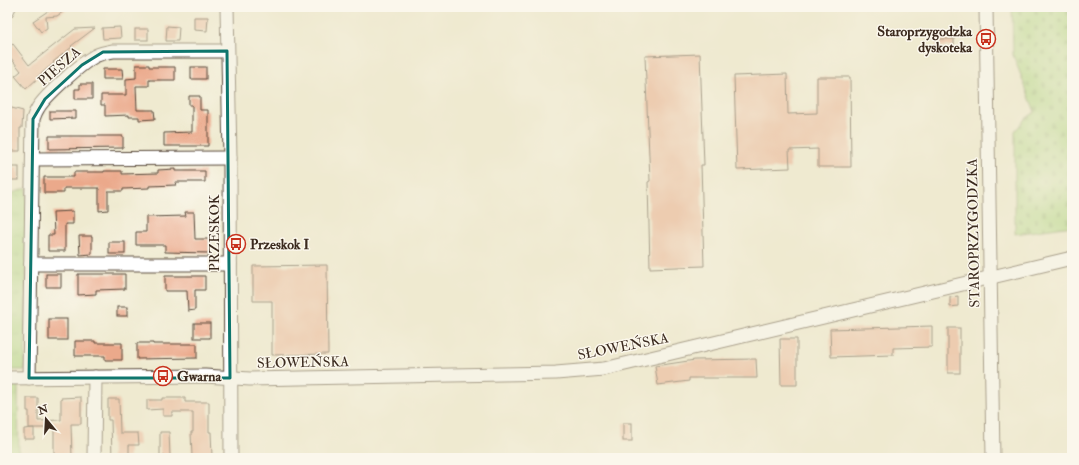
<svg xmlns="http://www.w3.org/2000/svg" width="1079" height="465" viewBox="0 0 1079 465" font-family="'IM FELL Double Pica',serif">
<defs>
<pattern id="grass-tufts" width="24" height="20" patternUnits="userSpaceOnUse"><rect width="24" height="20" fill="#add783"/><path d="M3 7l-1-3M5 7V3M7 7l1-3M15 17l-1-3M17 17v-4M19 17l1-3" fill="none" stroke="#96b971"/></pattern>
<pattern id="cemetery-stones" width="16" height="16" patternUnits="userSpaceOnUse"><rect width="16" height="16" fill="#add783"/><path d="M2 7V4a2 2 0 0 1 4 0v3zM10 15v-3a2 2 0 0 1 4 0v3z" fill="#96b971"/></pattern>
</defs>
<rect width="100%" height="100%" fill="#fbf7ec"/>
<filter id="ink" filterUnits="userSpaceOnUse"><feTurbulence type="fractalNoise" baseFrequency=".025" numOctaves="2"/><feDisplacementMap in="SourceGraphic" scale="8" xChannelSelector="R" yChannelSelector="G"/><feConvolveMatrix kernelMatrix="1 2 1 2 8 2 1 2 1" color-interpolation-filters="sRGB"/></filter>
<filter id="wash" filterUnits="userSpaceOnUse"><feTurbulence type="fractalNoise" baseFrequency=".012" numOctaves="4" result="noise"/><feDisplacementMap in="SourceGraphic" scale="16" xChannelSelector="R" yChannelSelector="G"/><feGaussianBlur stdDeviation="0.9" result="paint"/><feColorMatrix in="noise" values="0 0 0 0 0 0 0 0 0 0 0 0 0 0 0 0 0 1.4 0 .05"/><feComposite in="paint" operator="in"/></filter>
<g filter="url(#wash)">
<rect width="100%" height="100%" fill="#efead0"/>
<g fill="url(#grass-tufts)" stroke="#748050">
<polygon points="27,188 25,370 7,370 7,195"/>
<polygon points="7,380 18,380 19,458 7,458"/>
</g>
<polygon fill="url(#cemetery-stones)" stroke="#748050" points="1012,7 1072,7 1072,226 1015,234 1015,131 1025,119 1035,112 1013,55"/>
<g id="blocks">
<g fill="#eba98b">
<polygon points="54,7 70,7 57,16 46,17 47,28 41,32 33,21"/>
<polygon points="194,17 208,17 207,31 194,30"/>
<polygon points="167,26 179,27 178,41 166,41"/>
<polygon points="120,27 121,38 103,39 102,28"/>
<polygon points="95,28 71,46 72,47 53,62 54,63 37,77 38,78 26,89 15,76 21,71 7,53 7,48 13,44 29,65 75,29"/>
<rect x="135" y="29" width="13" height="11"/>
<polygon points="936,39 954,39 954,46 936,47"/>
<polygon points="700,54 704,165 701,165 704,266 650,268 648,182 650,181 645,56"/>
<polygon points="136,65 149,65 149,67 175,67 175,80 149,80 149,86 136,86 137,110 154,110 155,119 139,120 139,117 129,117 129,115 105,116 105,105 101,105 101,95 126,95 126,79 136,78"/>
<rect x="191" y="67" width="15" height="12"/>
<polygon points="103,69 122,69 123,79 103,79"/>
<polygon points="787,74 788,114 817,113 817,77 850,77 851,167 818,167 818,149 789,150 790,168 737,170 734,76"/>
<polygon points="80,84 92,84 92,99 75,99 75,89 80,89"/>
<polygon points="189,96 200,96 200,110 208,110 208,146 164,146 164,133 192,132 192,105 189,105"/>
<polygon points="8,107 23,111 22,128 20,128 20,151 7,151"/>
<polygon points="50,111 76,111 76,118 50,119"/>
<polygon points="49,136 123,136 123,148 49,149"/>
<rect x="7" y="167" width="12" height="13"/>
<polygon points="175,169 175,171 205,171 205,182 175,182 176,185 149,186 149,188 123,189 123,191 108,191 108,210 99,211 99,188 64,188 64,193 44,193 44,177 74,177 74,172 104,172 104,171 122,171 122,174 158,173 158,170"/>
<polygon points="73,211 73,224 65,224 65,251 48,251 48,235 54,235 53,212"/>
<polygon points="185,212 194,212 195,239 209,239 209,253 165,252 165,245 136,245 136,232 146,232 146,217 186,216"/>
<polygon points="79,236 92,236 92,254 80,255"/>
<rect x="109" y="242" width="16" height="12"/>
<polygon points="327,265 328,354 272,355 272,301 253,301 253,266"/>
<rect x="46" y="274" width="15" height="13"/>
<polygon points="78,274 125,274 125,289 96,290 96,294 78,295"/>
<polygon points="165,276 205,276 205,290 195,290 195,310 188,311 187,291 165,291"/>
<polygon points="958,296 958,306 950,307 950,297"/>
<rect x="117" y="307" width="10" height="9"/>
<rect x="49" y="319" width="18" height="21"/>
<rect x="194" y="323" width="16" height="15"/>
<polygon points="932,326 932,347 893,348 893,355 831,357 830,329"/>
<rect x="948" y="328" width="12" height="45"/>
<polygon points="780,339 797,339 797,385 781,385"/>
<polygon points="75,341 95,341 95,343 122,343 122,360 105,360 105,356 75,356"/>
<polygon points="137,343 153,343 153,344 197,344 197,358 137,359"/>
<polygon points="756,359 757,378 689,378 689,381 658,385 655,366 695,360"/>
<polygon points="81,397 81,424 71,424 72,458 54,458 54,428 29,428 29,411 27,411 27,398 38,398 38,421 61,420 61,398"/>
<polygon points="162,398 185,398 185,402 209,402 209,432 211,432 212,457 192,457 191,432 193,432 193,412 172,412 172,416 163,416 163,409 147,410 147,400 162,400"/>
<polygon points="108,399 119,399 120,433 138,433 139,445 129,445 129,458 112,458 111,420 108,420"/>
<rect x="623" y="423" width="9" height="18"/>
<polygon points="34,428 34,439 24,439 24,429"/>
<polygon points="160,432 169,432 170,456 160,456"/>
</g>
</g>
</g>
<g filter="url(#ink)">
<use href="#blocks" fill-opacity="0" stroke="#564739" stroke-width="1"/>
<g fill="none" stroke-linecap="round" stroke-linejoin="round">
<defs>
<g id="minor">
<polyline points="227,7 230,158 231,458"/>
<polyline points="986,7 993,458"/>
<polyline points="7,11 9,7"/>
<polyline points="33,159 230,158"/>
<polyline points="31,264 230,264"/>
<polyline points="7,378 205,376 250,379 556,373 604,369 1072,258"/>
<path d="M29,378L33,119C34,116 36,111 38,108C46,95 82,63 95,56C101,53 107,52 113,51H227"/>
<polyline points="94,458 95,377"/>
</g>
</defs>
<use href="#minor" stroke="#564739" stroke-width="15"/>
<use href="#minor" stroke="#fff" stroke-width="13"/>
</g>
</g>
<path d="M0 0H1079V465H0ZM227,51L230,378H29L33,119L45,99L82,65L103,52Z" fill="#efead0" fill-opacity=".55" fill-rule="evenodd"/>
<path fill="none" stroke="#0f766e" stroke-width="3" stroke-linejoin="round" d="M227,51L230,378H29L33,119L45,99L82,65L103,52Z"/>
<defs>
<symbol id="bus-ring" viewBox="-11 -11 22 22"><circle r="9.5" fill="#fbf7ec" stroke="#c8321e" stroke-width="1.5"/><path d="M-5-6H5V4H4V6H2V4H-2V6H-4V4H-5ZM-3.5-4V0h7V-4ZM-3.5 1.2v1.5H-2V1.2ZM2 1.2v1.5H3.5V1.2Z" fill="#c8321e"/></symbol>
</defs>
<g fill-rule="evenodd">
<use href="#bus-ring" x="975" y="28" width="22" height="22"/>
<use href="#bus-ring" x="225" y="233" width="22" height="22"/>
<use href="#bus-ring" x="152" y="365" width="22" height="22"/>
</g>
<g text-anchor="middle" stroke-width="3" stroke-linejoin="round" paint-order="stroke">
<g font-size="14" font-weight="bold" fill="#3b2a1e" stroke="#fbf7ec" text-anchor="start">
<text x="972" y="36" text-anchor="end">Staroprzygodzka<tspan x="972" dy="16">dyskoteka</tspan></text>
<text x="250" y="249">Przeskok I</text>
<text x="177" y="381">Gwarna</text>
</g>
<g font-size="14" fill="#3b2a1e" stroke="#fbf7ec">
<text transform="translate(59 66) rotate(-41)" y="5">PIESZA</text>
<text transform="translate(214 233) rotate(-90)" y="5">PRZESKOK</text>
<text transform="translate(973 233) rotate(-91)" y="5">STAROPRZYGODZKA</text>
<text transform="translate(623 346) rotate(-11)" y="5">SŁOWEŃSKA</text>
<text transform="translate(303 362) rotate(-1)" y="5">SŁOWEŃSKA</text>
</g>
</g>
<rect width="1079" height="465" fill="none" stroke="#fbf7ec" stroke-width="24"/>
<g transform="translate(46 419) rotate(342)" stroke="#fbf7ec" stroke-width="3" paint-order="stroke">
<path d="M0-3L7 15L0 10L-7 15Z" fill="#3b2a1e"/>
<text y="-6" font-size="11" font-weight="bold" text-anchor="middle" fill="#3b2a1e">N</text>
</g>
</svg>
